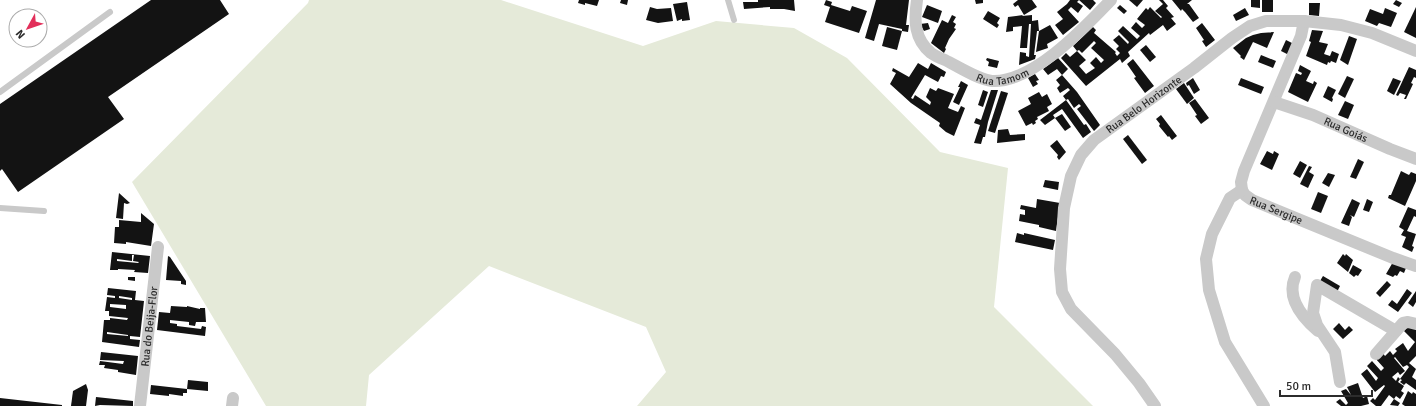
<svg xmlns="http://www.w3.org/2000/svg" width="1416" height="406" viewBox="0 0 1416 406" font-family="Signika,sans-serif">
<rect width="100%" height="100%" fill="#fff"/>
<polygon fill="#e5ead9" points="309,0 501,0 643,46 716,21 794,28 847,58 940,152 1008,168 994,307 1093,406 637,406 666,372 646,327 489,266 369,375 366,406 266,406 132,182 308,3"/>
<g fill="#131313" fill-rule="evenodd">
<polygon points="151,0 220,0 229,14 108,97 124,119 18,192 2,169 0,171 0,104"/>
<polygon points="579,0 599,0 597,6 585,3 585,5 578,3"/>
<polygon points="621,0 628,0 627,5 620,3"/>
<polygon points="758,0 794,0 795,11 784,9 770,9 770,7 744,9 743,2 758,2"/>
<polygon points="826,0 832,2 831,5 850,11 852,6 867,11 859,33 825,22 830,7 824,5"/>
<polygon points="876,0 909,0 906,25 909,25 908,32 902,31 902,29 879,24 874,41 865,38"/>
<polygon points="975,0 983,0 983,3 976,4"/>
<polygon points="1018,0 1032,0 1037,7 1024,15 1018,5 1015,7 1013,4"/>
<polygon points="1070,0 1093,0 1096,3 1090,10 1079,0 1077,2 1083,6 1078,13 1071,7 1068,10 1079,22 1063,35 1055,25 1063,19 1057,12 1067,4"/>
<polygon points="1129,0 1143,0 1137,7"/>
<polygon points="1159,0 1163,0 1168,6 1166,8 1174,17 1171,18 1176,24 1167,31 1163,25 1150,35 1149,33 1128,52 1130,56 1122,63 1120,59 1086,86 1061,58 1066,53 1070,57 1077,51 1086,60 1079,66 1086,74 1095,68 1090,63 1096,57 1101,63 1104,60 1091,48 1096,43 1094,41 1082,53 1079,50 1077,51 1073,46 1093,27 1096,30 1094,33 1116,52 1115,53 1117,56 1120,53 1116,49 1119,46 1113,40 1119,35 1128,44 1129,42 1118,31 1123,26 1137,39 1140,36 1131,28 1136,22 1142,28 1145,25 1137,19 1146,8 1148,10 1150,7 1161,18 1162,17 1155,11 1163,4"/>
<polygon points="1172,0 1192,0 1187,4 1189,4 1199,18 1193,22 1185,12 1182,9 1181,11"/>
<polygon points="1251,0 1260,0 1260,8 1251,7"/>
<rect x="1262" y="0" width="11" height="12"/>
<polygon points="1396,0 1402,3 1399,7 1393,4"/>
<polygon points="687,2 690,20 682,21 682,19 677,21 673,4"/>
<polygon points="1309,3 1320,3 1319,16 1309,15"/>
<polygon points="927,5 942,11 938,23 922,17"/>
<polygon points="1120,5 1127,11 1124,14 1117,8"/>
<polygon points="650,7 657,9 671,8 673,21 658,23 646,20"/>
<polygon points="1416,7 1416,38 1404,32"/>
<polygon points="1245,8 1249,15 1236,21 1233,15"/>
<polygon points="1385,8 1397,13 1391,27 1379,23 1377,26 1365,21 1370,9 1383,14"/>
<polygon points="988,11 1000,18 997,23 999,25 997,28 983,19"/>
<polygon points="952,15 956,17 953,22 956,24 954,28 956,29 949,39 945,48 946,49 944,53 931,43 942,20 948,23"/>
<polygon points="1023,15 1022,16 1032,15 1032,21 1038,20 1039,31 1050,25 1058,38 1047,44 1048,48 1036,52 1039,31 1037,31 1034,55 1036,55 1035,59 1019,65 1020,52 1026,53 1026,56 1029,57 1031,24 1029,24 1027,48 1020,48 1022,26 1013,27 1013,31 1006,32 1008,17"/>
<polygon points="928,23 930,29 924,31 920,24"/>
<polygon points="1202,23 1215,40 1206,47 1202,41 1204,40 1196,28"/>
<polygon points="887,27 902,31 897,50 882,46"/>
<polygon points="1312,30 1323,31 1319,42 1328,44 1324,54 1330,56 1332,51 1339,54 1336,63 1331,61 1330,63 1328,62 1327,65 1306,56 1311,42 1309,41"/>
<polygon points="1274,32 1267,48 1253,42 1244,60 1240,57 1241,56 1233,48 1246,38 1253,35 1261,33"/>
<polygon points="1349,36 1357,39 1348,65 1340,60"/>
<polygon points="1286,40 1294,44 1289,55 1281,51"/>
<polygon points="1146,45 1156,57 1150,62 1140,50"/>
<polygon points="1261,55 1276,61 1273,68 1258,62"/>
<polygon points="987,58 999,61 997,68 988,66 989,62 986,60"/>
<polygon points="1058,58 1068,69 1062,75 1057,69 1048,75 1043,69"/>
<polygon points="1133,59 1154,86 1145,93 1134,78 1136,77 1127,64"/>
<polygon points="918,63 928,69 931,63 946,72 944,77 941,76 938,82 925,75 911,98 913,99 915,95 930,105 931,102 926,97 930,88 936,91 938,88 954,94 948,108 958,112 961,106 965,108 954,136 946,132 939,126 940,123 911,103 890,84 896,73 892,71 893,68 909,77"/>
<polygon points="1300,65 1311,71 1306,81 1313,84 1314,81 1317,83 1308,102 1288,92 1296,73 1301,75 1302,73 1298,71"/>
<polygon points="1409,67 1416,70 1416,78 1414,77 1411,83 1413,84 1406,99 1404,99 1406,95 1400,93 1398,96 1396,95"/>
<polygon points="1035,74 1039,80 1036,81 1038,84 1033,87 1028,78"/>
<polygon points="1062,75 1077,92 1100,125 1094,131 1077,109 1081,106 1079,104 1074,108 1068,99 1066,100 1063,96 1070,90 1068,88 1060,93 1057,88 1060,85 1056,80"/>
<polygon points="1347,76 1354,79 1345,98 1338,94"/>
<polygon points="1193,78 1200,90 1194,94 1189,85 1187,86 1186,83"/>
<polygon points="1241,78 1264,87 1261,94 1238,85"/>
<polygon points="1393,78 1401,81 1394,95 1387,91"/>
<polygon points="961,81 968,85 959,105 953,102 960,87 958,87"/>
<polygon points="1184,83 1194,98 1187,104 1176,89"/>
<polygon points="1328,86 1336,90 1332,98 1333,99 1332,102 1323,97"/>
<polygon points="983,90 988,92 983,107 978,105"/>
<polygon points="991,90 998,90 988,122 985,137 983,137 981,144 974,143 980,125 974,123 976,118 981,120"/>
<polygon points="1001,91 1008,93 995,133 988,131"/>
<polygon points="1039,92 1042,97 1047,94 1052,104 1047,107 1049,111 1037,117 1038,119 1035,121 1036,123 1033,125 1032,123 1026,126 1018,111 1031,104 1028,98"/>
<polygon points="1195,99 1209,118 1201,124 1195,116 1197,115 1189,103"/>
<polygon points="1066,100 1084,125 1086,124 1091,132 1083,138 1062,109 1053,115 1055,118 1045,125 1040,120"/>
<polygon points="1345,101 1354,105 1348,119 1338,115"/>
<polygon points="1062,114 1071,127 1065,131 1055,118"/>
<polygon points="1161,115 1177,136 1172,140 1169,136 1168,137 1159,126 1160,124 1156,119"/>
<polygon points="1008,129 1010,135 1025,134 1025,140 997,143 998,130"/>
<polygon points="1128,135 1147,160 1142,164 1123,139"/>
<polygon points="1057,140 1066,152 1059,160 1057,157 1058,155 1050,146"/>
<polygon points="1267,151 1273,154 1274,151 1279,154 1272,170 1260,164"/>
<polygon points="1358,159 1364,162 1356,179 1350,177"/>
<polygon points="1300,161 1307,165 1300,178 1293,174"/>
<polygon points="1309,166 1312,167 1309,172 1314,175 1308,188 1300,184"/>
<polygon points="1401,171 1409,175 1411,172 1416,174 1416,181 1405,206 1388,198 1389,195 1391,195"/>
<polygon points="1328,173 1335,175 1329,187 1322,183"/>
<polygon points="1045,180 1059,182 1058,190 1043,187"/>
<polygon points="1318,192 1328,196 1321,213 1311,209"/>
<polygon points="119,193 130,203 127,204 124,203 123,219 116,218"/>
<polygon points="1037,199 1060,203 1056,231 1039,227 1039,225 1019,221 1020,214 1025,215 1025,210 1020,209 1021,205 1036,208"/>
<polygon points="1352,199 1360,203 1354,217 1350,215 1352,217 1349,226 1341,223"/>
<polygon points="1367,199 1373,202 1369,212 1363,210"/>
<polygon points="1408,207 1416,210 1416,217 1414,216 1407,231 1416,234 1412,246 1414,247 1412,252 1402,247 1406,237 1401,235 1404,230 1399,227"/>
<polygon points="141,213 154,224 151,246 126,242 126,244 114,243 115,227 119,227 119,220 141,222"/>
<polygon points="1017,233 1024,235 1024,233 1055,240 1053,250 1015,242"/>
<path d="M112,252L150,256L148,273L134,272L135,270L118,269V270H110ZM132,255H134L133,261L139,262L138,263L117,261V259L132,261Z"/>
<polygon points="1343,254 1345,256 1346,254 1353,260 1348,272 1337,263"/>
<polygon points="168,256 170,257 186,281 186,285 181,284 181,281 166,280"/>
<polygon points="1393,262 1406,268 1404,273 1400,271 1397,276 1395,275 1393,277 1386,274"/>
<polygon points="1353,265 1362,270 1358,276 1356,275 1354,277 1349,273"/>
<polygon points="1323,276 1340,286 1337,292 1320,281"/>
<polygon points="128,277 135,277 135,281 128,280"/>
<polygon points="1387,281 1391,285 1380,297 1376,293"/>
<path d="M108,288L136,291L135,300L144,301L140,337L130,336V339L140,340L139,347L102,342L104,320H110V318L127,320L128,318L109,316V311H105L107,297L115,298V296L107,295ZM119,296L132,298V300L119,298ZM110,304L126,305V309L110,307ZM107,332L128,335V336L107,334Z"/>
<polygon points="1407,289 1412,293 1398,312 1388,305 1392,300 1397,304"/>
<polygon points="1416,291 1416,302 1413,307 1408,303"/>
<polygon points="171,306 187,307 187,306 200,309 200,308 205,308 206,322 196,322 195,326 189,325 189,322 170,320 170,323 177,324 177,326 201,329 202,326 206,327 205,336 157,330 159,312 170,313"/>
<polygon points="1339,323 1345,330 1349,326 1353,330 1343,339 1333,329"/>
<path d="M1411,324L1416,327V356L1409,363L1416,369L1412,377L1416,380V390L1406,383L1404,385L1400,382L1402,380L1400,379L1398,382L1404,386L1401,391L1404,393L1400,399L1396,396L1394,399L1389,395L1381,406H1376L1370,401L1373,398L1375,400L1385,386L1384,385L1375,392L1361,374L1367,369L1376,381L1378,378L1367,366L1372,361L1381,371L1384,368L1375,358L1382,352L1385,356L1390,351L1393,355L1397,351L1395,349L1403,343L1408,351L1415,342L1404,331ZM1395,357L1403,367L1407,365L1409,367L1400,379L1398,377L1396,381L1392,377L1398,372L1400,375L1405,371L1394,358Z"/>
<polygon points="101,352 138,356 136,375 118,372 118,370 104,368 105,365 99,365 100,361 123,364 124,361 100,360"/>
<polygon points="188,380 208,382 208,391 187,389"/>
<polygon points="1358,383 1363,398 1367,396 1369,404 1361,406 1341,406 1336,402 1340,399 1346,405 1348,403 1341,391 1346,389 1351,395 1347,387"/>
<polygon points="86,384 88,390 86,406 71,406 73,391"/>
<polygon points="151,385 187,389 187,393 183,393 183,396 169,394 169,396 150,394"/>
<polygon points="1408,391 1412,394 1413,392 1416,394 1416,406 1405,406 1402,404"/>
<polygon points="96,397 133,401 133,406 100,405 95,406"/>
<polygon points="0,398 62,405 62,406 0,406"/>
<polygon points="1394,399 1400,403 1398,406 1390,405"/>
</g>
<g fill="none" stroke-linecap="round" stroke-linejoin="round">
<g stroke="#c9c9c9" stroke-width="6">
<polyline points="728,0 734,20"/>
<polyline points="0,92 110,12"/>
<polyline points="0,208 44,211"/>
</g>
<g stroke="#c9c9c9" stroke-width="12">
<path id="s1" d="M917,0C914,20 914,39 931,53C935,56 940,58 945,60C957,66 979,80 992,81C1033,83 1085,27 1111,0"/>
<path id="s2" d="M1304,21L1301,36L1244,171L1241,182L1242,190L1245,195L1252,200L1393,258L1416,266"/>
<path id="s3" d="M1274,102L1313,115L1390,149L1416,159"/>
<polyline points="1242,190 1230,198 1212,234 1206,259 1209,290 1225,342 1264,406"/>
<path d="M1295,277C1286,298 1303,318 1318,331"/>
<polyline points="1376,354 1403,323 1408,322 1416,324"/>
<polyline points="1340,382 1335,352 1317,325 1313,313 1317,285 1396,331"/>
<path id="s4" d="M140,406L158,247"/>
<polyline points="232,406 233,398"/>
<path id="s5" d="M1155,406L1139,383L1115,354L1071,309L1062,292L1060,269L1064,208L1071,176L1081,155L1094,140L1194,68L1232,38L1250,26L1266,21H1304L1341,25L1372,33L1416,51"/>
</g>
</g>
<g text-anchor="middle" stroke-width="4" stroke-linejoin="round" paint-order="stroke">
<g font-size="11" fill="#2c2c2c" stroke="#fff">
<text dy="4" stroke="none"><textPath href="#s1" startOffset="136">Rua Tamom</textPath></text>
<text dy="4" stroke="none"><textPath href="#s5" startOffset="369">Rua Belo Horizonte</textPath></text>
<text dy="4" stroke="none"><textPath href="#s3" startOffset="77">Rua Goiás</textPath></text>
<text dy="4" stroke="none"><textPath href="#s2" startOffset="222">Rua Sergipe</textPath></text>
<text dy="4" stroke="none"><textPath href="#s4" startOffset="80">Rua do Beija-Flor</textPath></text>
</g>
</g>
<g transform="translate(28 28) rotate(230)"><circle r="19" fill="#ffffff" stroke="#ababab"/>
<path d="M0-3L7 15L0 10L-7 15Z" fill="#e22f5a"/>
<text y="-6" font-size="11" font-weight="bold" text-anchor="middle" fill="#2c2c2c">N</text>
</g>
<path d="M1280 390v6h92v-6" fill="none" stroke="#2c2c2c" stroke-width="2"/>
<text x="1286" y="390" font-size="12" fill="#2c2c2c" stroke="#ffffff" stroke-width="3" paint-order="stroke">50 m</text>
</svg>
